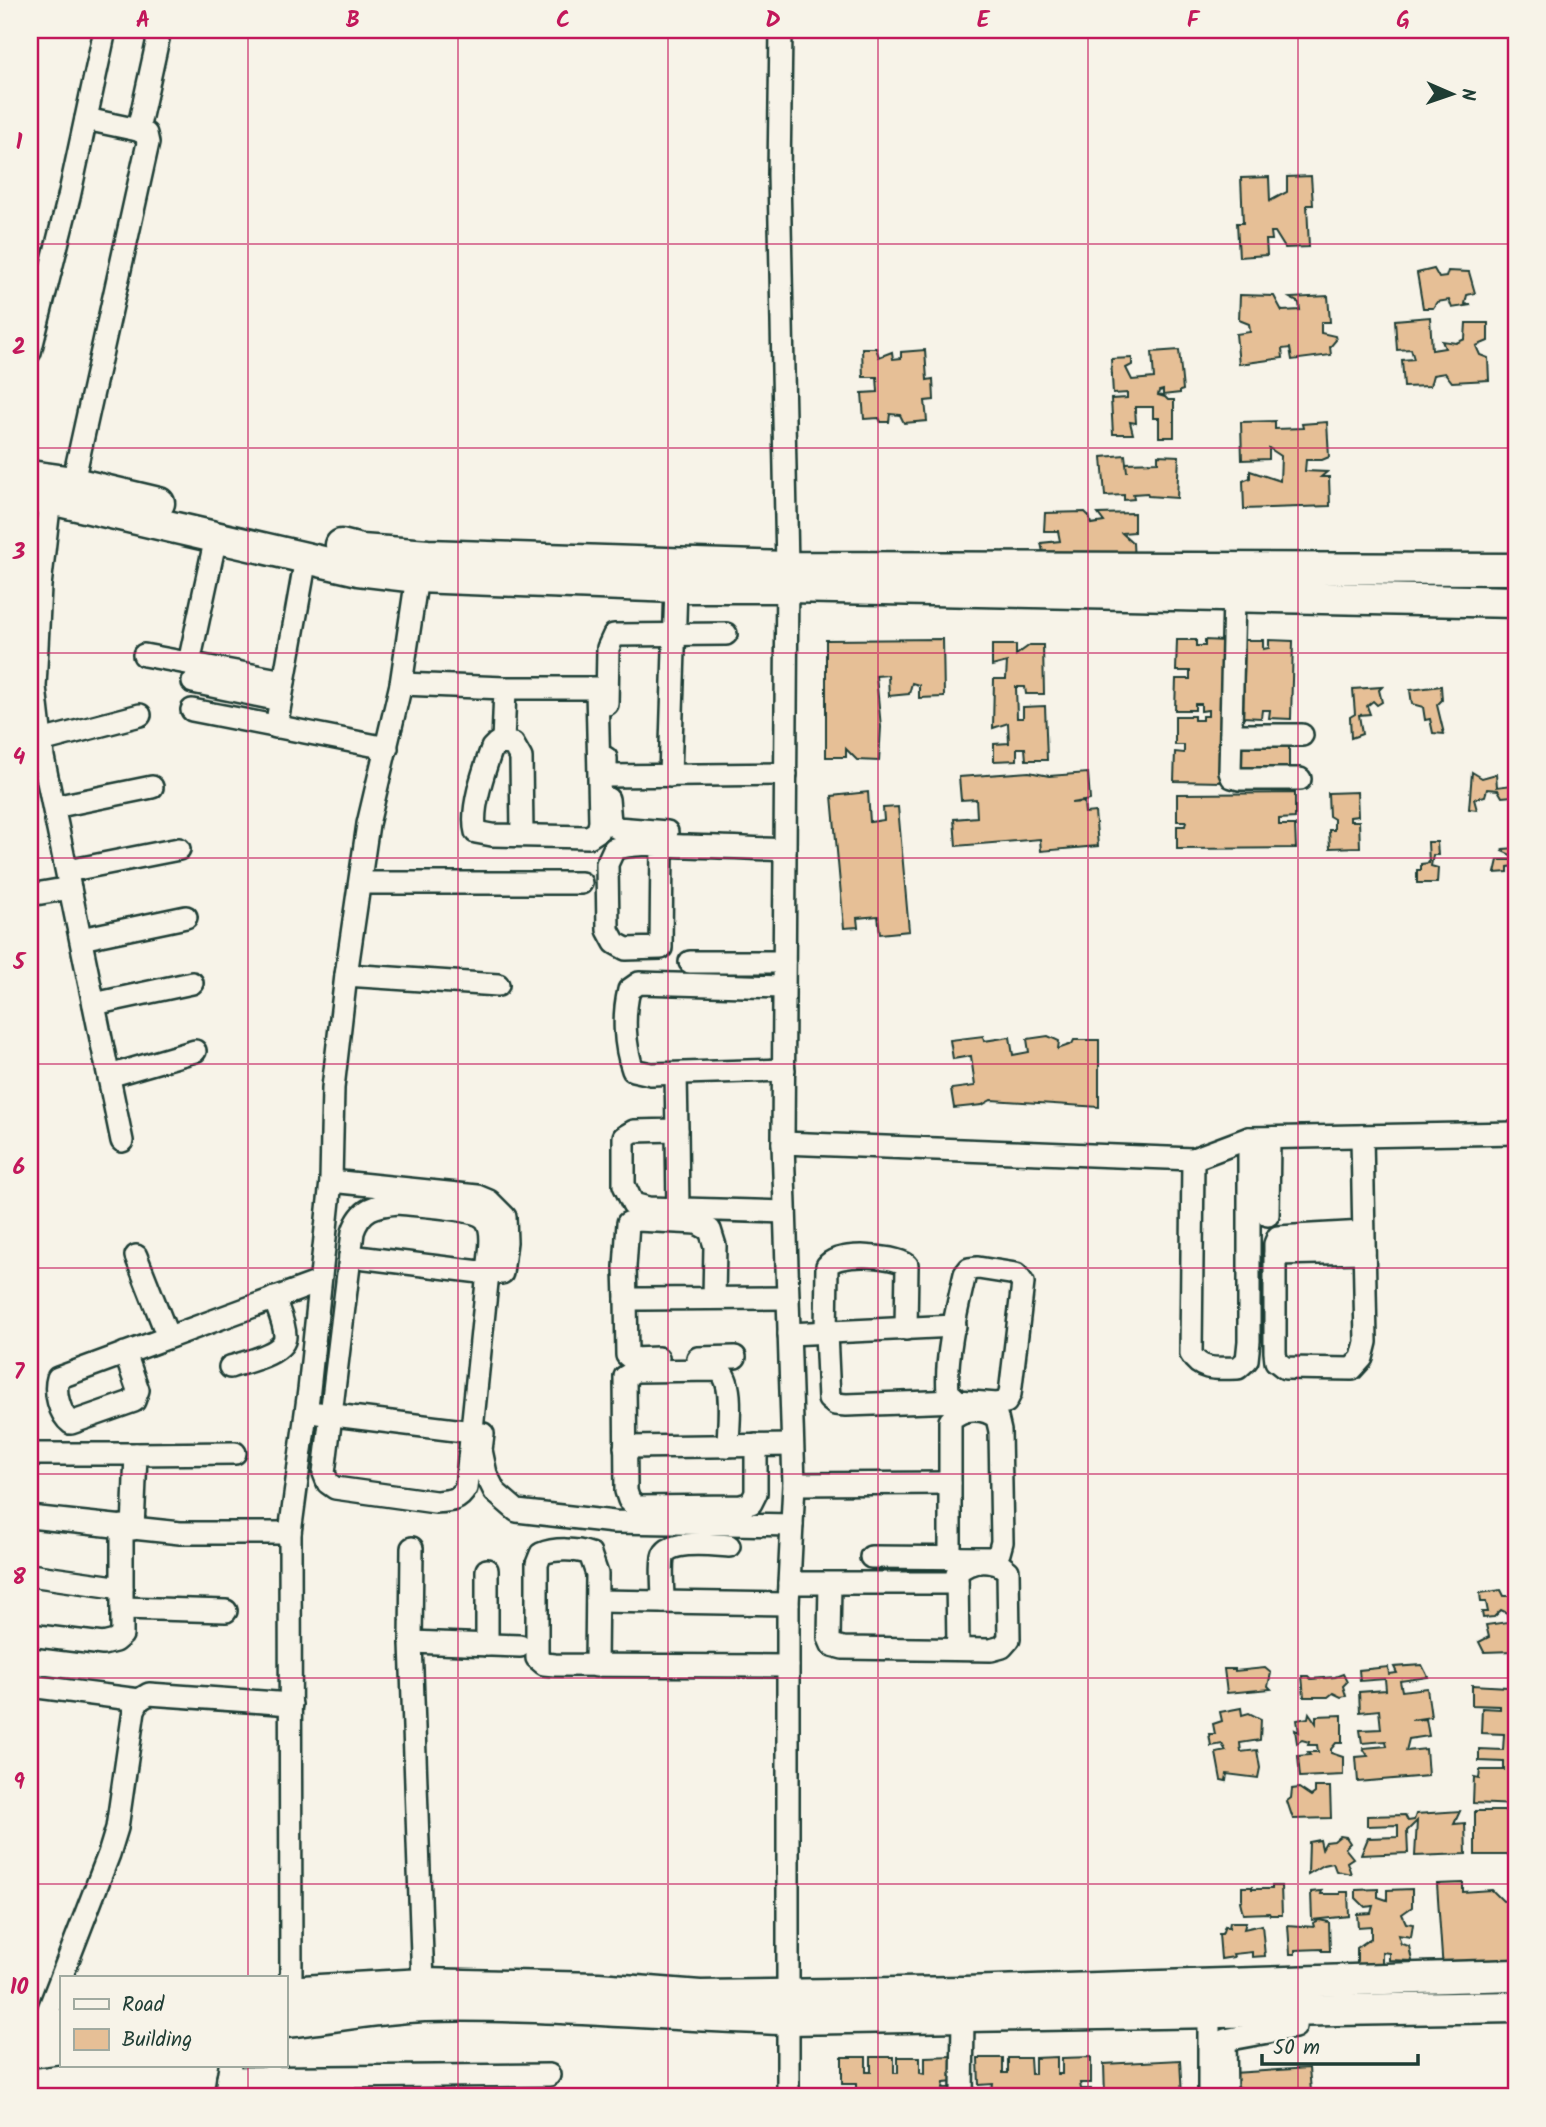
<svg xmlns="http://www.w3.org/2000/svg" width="1546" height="2127" viewBox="0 0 1546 2127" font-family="Kalam,sans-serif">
<rect width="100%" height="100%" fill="#f7f3e8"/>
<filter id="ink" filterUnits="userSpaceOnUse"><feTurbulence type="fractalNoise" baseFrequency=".0143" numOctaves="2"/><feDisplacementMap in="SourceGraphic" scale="14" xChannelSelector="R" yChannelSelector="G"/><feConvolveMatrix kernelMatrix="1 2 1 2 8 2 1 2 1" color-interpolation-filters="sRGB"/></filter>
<g filter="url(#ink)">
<g fill="#e6bf96" stroke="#1f3d34" stroke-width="2">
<polygon points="1311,176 1313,205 1307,205 1309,247 1285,248 1275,232 1271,232 1272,240 1266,240 1267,255 1239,257 1237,223 1243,223 1241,178 1269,177 1270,201 1287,192 1287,177"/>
<polygon points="1434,269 1439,278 1446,277 1448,271 1469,272 1475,293 1467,295 1465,304 1471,305 1452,308 1449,300 1437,302 1433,308 1423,308 1417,273"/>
<polygon points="1240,295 1274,296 1282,311 1300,310 1299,303 1290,298 1328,296 1330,322 1321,322 1321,333 1335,336 1336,340 1330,347 1331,355 1292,360 1290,348 1282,349 1283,358 1239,364 1236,334 1250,332 1249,324 1239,320"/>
<polygon points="1430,317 1432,350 1445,348 1442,341 1456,343 1465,339 1466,323 1488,323 1488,341 1476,346 1480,355 1488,358 1489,380 1452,382 1445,373 1433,375 1430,386 1404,387 1402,360 1414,359 1411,349 1397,350 1395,320"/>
<polygon points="862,348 876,348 879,357 892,352 893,359 901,358 901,352 925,350 927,380 933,379 934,400 925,401 927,421 904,423 900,415 890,414 889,422 881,422 879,418 864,419 862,393 878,392 877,377 863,377"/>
<polygon points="1179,350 1183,390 1180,391 1180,393 1163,395 1163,390 1159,391 1158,395 1165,397 1168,400 1174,400 1174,437 1159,437 1159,418 1153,418 1153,407 1135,407 1136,423 1130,422 1133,434 1113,434 1111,399 1127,398 1127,393 1113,394 1111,359 1132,358 1132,365 1126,368 1132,380 1154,378 1152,352"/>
<polygon points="1275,421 1275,429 1303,428 1302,424 1327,422 1329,457 1322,460 1306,460 1305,471 1327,472 1321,477 1329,477 1330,506 1244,509 1243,481 1250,478 1250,471 1280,481 1281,456 1269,448 1269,459 1242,460 1241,422"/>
<polygon points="1125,455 1127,472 1126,463 1158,462 1158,455 1179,456 1177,498 1148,496 1147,493 1133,494 1134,499 1124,500 1124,495 1105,496 1102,457"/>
<polygon points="1085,512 1089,516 1091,524 1104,522 1098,514 1134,513 1134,532 1122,533 1133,543 1134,562 1045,561 1041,543 1060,541 1058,531 1044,531 1045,513"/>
<polygon points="943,639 944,697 919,698 919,685 912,683 909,694 889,696 888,675 876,676 881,727 879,761 857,760 846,749 846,757 826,757 826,640"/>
<polygon points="1177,640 1196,640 1196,646 1205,646 1205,640 1225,641 1224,701 1220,701 1220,723 1223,723 1222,782 1174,781 1175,752 1184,753 1184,745 1175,745 1175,716 1194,716 1194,720 1202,720 1202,716 1208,716 1208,710 1201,711 1201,704 1195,704 1195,710 1175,710 1176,679 1190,679 1190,671 1176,671"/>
<polygon points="1245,640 1263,640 1263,649 1269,648 1269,640 1293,641 1291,719 1269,718 1270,710 1262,710 1261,718 1243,717"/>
<polygon points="992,645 1016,645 1016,655 1030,645 1043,645 1044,694 1026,694 1025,687 1016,687 1017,718 1023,718 1023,707 1045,706 1047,760 1026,760 1025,748 1017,748 1017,760 994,761 994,744 1009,743 1008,723 993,728 994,679 1006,679 1007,662 992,666"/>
<polygon points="1441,686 1442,700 1437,705 1444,734 1433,733 1430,719 1425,720 1423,707 1412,704 1410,690"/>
<polygon points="1382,687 1379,690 1382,702 1377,705 1373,701 1367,706 1370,714 1359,715 1362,734 1351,738 1350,717 1355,714 1353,689"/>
<rect x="1240" y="743" width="49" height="25"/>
<polygon points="1029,772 1049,776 1088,773 1090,800 1071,803 1084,802 1085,813 1095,812 1098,846 1041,851 1040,839 956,846 954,819 977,817 976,799 961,800 959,777"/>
<polygon points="1472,772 1482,778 1496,774 1497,787 1513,785 1512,775 1516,775 1516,811 1513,811 1512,796 1502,797 1498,790 1487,789 1485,796 1474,799 1477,810 1469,809"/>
<polygon points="868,792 870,822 884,820 883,808 898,807 909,931 880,934 878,916 857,918 858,927 844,928 832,796"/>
<polygon points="1357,792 1358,816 1350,817 1350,821 1359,821 1360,847 1330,848 1329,830 1334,830 1334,819 1329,816 1328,793"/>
<polygon points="1295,793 1295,818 1279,819 1279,825 1295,825 1296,848 1177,849 1177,826 1185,826 1186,821 1177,821 1177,794"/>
<polygon points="1428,842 1437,842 1438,855 1433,855 1431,866 1438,868 1437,883 1417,883 1417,870 1421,870 1421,864 1429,863"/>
<polygon points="1516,848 1516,866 1508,867 1508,872 1495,873 1498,860 1514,860 1513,856 1502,851 1503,849"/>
<polygon points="983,1036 984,1041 1010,1037 1013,1055 1029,1052 1027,1039 1048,1036 1059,1041 1058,1049 1072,1044 1074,1040 1099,1040 1099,1107 991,1100 982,1105 954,1108 951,1089 975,1086 971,1056 953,1059 950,1040"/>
<polygon points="1501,1590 1504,1596 1514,1596 1514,1591 1516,1591 1516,1646 1513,1651 1484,1652 1479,1642 1489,1637 1486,1625 1508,1622 1507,1613 1501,1610 1494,1617 1483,1618 1482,1612 1488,1612 1486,1602 1481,1602 1480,1593"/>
<polygon points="1422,1665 1428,1677 1400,1681 1402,1691 1427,1688 1431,1717 1411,1720 1426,1719 1429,1736 1409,1739 1406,1751 1426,1749 1428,1776 1358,1782 1356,1757 1368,1756 1363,1748 1387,1746 1386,1741 1362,1743 1360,1730 1381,1729 1379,1710 1360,1712 1359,1692 1386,1690 1385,1679 1360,1681 1359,1670 1388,1667 1389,1674 1397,1673 1394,1667"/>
<polygon points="1265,1668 1271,1673 1268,1686 1271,1689 1227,1693 1224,1669 1235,1669 1235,1671"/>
<polygon points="1343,1674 1347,1682 1343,1686 1346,1696 1341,1697 1333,1693 1328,1697 1304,1697 1302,1676 1308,1676 1311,1679 1335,1677"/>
<polygon points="1472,1685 1508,1687 1508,1693 1516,1697 1516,1691 1516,1805 1473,1803 1474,1777 1479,1778 1480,1770 1504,1770 1504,1762 1479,1761 1479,1749 1503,1750 1504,1734 1481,1733 1482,1708 1500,1709 1500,1706 1472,1705"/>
<polygon points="1241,1708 1242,1715 1249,1713 1261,1719 1260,1740 1240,1743 1241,1752 1257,1750 1260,1768 1258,1778 1227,1774 1226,1781 1221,1780 1216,1753 1226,1751 1222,1744 1211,1746 1209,1734 1215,1734 1213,1724 1222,1721 1220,1712"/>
<polygon points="1309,1713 1316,1723 1316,1716 1342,1715 1342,1743 1336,1743 1331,1749 1331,1753 1343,1757 1343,1775 1300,1777 1298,1756 1310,1755 1308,1752 1318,1752 1317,1745 1308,1745 1309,1742 1302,1740 1297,1743 1295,1730 1299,1732 1297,1720 1308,1718"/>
<polygon points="1315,1787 1330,1787 1331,1818 1293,1819 1287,1801 1291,1798 1292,1789 1299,1788 1311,1796 1315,1793"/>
<polygon points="1460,1811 1454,1824 1465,1823 1466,1854 1415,1856 1417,1821 1407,1831 1408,1853 1361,1855 1368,1838 1398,1837 1398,1825 1367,1826 1367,1816 1405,1815 1408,1821 1414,1820 1416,1814"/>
<rect x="1475" y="1811" width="41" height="44"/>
<polygon points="1340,1836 1346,1837 1350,1843 1345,1848 1353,1858 1347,1862 1351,1874 1336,1871 1333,1863 1324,1865 1308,1874 1309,1842 1320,1840 1322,1849 1326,1842 1334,1841"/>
<polygon points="1463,1883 1463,1892 1492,1890 1503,1901 1516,1900 1516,1966 1443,1971 1437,1884"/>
<polygon points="1272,1886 1281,1886 1282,1915 1270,1915 1269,1913 1243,1914 1240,1901 1242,1900 1242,1887 1252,1887 1252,1889 1272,1889"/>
<polygon points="1378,1889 1378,1897 1387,1900 1387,1890 1412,1889 1412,1907 1402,1914 1406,1923 1413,1924 1411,1937 1398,1935 1401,1944 1409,1946 1412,1961 1389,1960 1389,1953 1382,1952 1382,1965 1357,1964 1357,1948 1371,1938 1371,1926 1358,1927 1357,1914 1371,1913 1373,1906 1365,1907 1356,1898 1356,1890"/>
<polygon points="1322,1891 1321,1894 1340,1894 1340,1892 1348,1892 1349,1916 1312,1920 1311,1892"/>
<polygon points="1319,1920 1329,1922 1330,1951 1322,1951 1322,1949 1295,1950 1295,1954 1290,1954 1288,1925 1314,1927 1313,1923"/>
<polygon points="1230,1922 1246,1922 1244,1929 1262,1925 1265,1956 1252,1957 1252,1952 1233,1954 1234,1957 1221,1959 1219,1934 1222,1934 1225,1926 1229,1928"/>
<polygon points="953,2056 954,2082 944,2083 943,2088 954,2088 954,2097 842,2097 842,2090 856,2090 856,2084 842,2084 842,2057 866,2057 866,2072 871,2072 871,2057 894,2057 894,2073 898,2073 898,2057 920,2057 920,2073 925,2074 925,2057"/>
<polygon points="1057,2057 1057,2074 1062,2074 1062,2058 1091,2057 1091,2083 1080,2083 1081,2089 1091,2089 1091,2097 979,2097 979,2091 992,2090 993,2084 979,2085 978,2058 1003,2058 1003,2073 1008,2073 1008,2058 1030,2058 1031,2074 1035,2074 1035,2058"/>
<polygon points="1180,2060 1182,2097 1105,2097 1104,2064"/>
<polygon points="1309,2068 1311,2091 1289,2093 1290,2097 1243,2097 1246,2090 1234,2085 1233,2073"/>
</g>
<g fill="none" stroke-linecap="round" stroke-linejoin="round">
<defs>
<g id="street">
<polyline points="781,30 779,174 787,567 783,1143 794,1484 788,1604 788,2097"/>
<polyline points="138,130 160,30"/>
<polyline points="30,352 69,197 105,30"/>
<polyline points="73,482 148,143 146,134 138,130 86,119"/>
<polyline points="50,499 40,586 35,687 43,757 122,1141"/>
<polyline points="1234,596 1230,772 1232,777 1239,779 1300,779"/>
<polyline points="144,655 284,681"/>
<polyline points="189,663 216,537"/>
<polyline points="193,682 280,700"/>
<polyline points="401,684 505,688 503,743"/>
<path d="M505,688H597L600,822L598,831L589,837L492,835L476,832C470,810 484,770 492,748L497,743L513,744L521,758L522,834"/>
<polyline points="607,704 608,648 614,635 726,634"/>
<polyline points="192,710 387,748"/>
<polyline points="276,727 306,558"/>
<polyline points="1231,735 1302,735"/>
<polyline points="41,741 140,715"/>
<polyline points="606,758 606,776 786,774"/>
<polyline points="670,776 676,587"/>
<polyline points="608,799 610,822 617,828 667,832"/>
<polyline points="54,807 152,787"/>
<path d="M662,845L661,948L626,949L615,943L608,930L607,864L614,849C636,842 662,845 685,846C718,847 752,848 785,850"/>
<polyline points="67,871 179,849"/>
<polyline points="361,883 581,883"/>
<polyline points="30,895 70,888"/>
<polyline points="81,939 186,917"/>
<polyline points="690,962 784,962"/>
<polyline points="346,975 498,985"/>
<polyline points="94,1004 192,983"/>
<path d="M784,1070L651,1074L633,1070C624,1045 623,1015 629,990L639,983L784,987"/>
<polyline points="676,1074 677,1130 634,1131 624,1137 624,1185 633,1204 648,1208 785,1212"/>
<polyline points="109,1076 195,1051"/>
<polyline points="677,1130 678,1209"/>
<polyline points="1362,1136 1366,1342 1362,1358 1352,1369 1285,1368 1276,1361 1275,1352 1275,1244 1278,1237 1364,1232"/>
<polyline points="783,1143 1193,1159 1249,1138 1516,1133"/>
<path d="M1193,1159L1191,1354C1201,1372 1219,1368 1238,1368L1247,1360L1249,1341V1138"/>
<polyline points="331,1181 477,1196 489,1201 505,1217 506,1242 502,1273"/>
<path d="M398,1203C415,1205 477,1208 486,1220C493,1229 491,1243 490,1253L466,1488C459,1501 450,1501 435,1502L335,1488L328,1483L324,1473L353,1232C361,1208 375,1205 398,1203Z"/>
<polyline points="1268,1215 1269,1139"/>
<polyline points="1275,1254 1364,1252"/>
<polyline points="136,1256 168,1337"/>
<polyline points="350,1256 488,1273"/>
<path d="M978,1268L1016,1274L1023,1283L1010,1394L1006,1402L997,1404L958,1401L948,1392C945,1356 957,1309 965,1274L969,1269Z"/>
<polyline points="714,1298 715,1246 710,1230 697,1223 637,1220 628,1223 625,1267 626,1299 642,1299 788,1298"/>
<polyline points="626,1299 627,1355 632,1359 658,1358"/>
<path d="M906,1329L907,1265C892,1255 838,1251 827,1266L826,1333L829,1399L835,1404L846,1405L958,1401"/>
<polyline points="789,1334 955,1326"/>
<path d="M125,1353L138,1390L134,1401L71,1423C59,1414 54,1391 58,1378L319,1282"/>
<polyline points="698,1358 735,1357"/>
<path d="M230,1367C245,1362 285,1354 285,1336C285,1324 278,1310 274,1298"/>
<polyline points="318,1413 472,1432"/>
<polyline points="483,1434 481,1450 486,1474 495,1492 517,1511 614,1522 792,1525"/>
<path d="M728,1446C728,1425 735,1383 719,1370L635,1371L625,1377L626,1491L629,1500L636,1507L741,1506L751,1503L756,1493V1445"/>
<polyline points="625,1447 792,1445"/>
<polyline points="30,1454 136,1454"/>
<polyline points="794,1484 950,1483"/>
<polyline points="30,1517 180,1533 290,1533"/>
<polyline points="133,1529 136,1454 235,1453"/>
<polyline points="412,1548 411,1642 423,1984"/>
<path d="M871,1557L992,1558L999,1553L1002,1542L1000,1431L997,1418C984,1407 961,1407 950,1421V1558"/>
<polyline points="487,1570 487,1645"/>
<polyline points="30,1575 122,1588"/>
<polyline points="789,1583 957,1583"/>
<path d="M830,1584L829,1638L832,1645L843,1648L991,1650L1002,1647L1009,1639L1008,1571C994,1558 970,1559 957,1573L958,1649"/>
<polyline points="597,1601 788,1604"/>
<path d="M663,1602C663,1588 661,1571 663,1557C667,1539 714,1545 729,1546"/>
<polyline points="122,1608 226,1611"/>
<polyline points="30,1635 103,1644 115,1641 122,1635 122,1526"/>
<polyline points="411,1642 520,1646"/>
<path d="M596,1666L597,1574L590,1554C577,1549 555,1548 541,1554L537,1564V1658L544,1664L555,1665L788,1666"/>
<polyline points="30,1686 139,1700"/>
<polyline points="291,1991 290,1533 309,1390 331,1181 333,1088 346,975 368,824 401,684 417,577 422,566"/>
<polyline points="1209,2012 1209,2097"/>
<polyline points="42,2027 109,1854 117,1828 134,1710 139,1700 149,1694 291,1704"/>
<polyline points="228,2078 549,2075"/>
<polyline points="225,2097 230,2066"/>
<polyline points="962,2097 963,2016"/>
<polyline points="1226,2097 1225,2040 1295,2027 1296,2011"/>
</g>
<g id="secondary">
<polyline points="30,476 66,481 159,503"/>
<polyline points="30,497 50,499 358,570 417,577 676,587 787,587 1516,602"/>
<polyline points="341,545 361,550 428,555 787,567 1516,569"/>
<polyline points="285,1992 423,1984 598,1988 700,1996 964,1992 1516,1975"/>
<path d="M285,2022C331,2017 378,2008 424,2006C545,2003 667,2016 788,2019L1516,2007"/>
<polyline points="30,2029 61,2025"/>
<polyline points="30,2052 61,2048"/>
</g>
</defs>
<use href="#street" stroke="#1f3d34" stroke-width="26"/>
<use href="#secondary" stroke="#1f3d34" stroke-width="35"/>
<use href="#street" stroke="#f7f3e8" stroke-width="21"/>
<use href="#secondary" stroke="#f7f3e8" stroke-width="30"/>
</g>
</g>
<path fill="none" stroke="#c2185b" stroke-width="2" stroke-opacity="0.55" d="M248,30V1978M458,30V2097M668,30V2097M878,30V2097M1088,30V2097M1298,30V2097M30,244H1516M30,448H1516M30,653H1516M30,858H1516M30,1064H1516M30,1268H1516M30,1474H1516M30,1678H1516M30,1884H1516M248,2066V2097"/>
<rect width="1546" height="2127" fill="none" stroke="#f7f3e8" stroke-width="77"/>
<rect x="60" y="1976" width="228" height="91" fill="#f7f3e8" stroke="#a1aaa0" stroke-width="2"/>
<rect x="74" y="1999" width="35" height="10" fill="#f7f3e8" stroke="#a1aaa0" stroke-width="2"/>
<text x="122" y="2011" font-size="21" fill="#1f3d34">Road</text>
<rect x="74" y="2029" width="35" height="21" fill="#e6bf96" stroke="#a1aaa0" stroke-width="2"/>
<text x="122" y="2046" font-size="21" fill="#1f3d34">Building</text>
<g transform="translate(1452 94) rotate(92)" stroke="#f7f3e8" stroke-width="5" paint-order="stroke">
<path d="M0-5L12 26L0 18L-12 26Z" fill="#1f3d34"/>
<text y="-10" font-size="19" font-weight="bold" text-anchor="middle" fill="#1f3d34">N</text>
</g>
<path d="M1262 2054v10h156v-10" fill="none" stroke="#1f3d34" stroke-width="3.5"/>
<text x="1273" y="2054" font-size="21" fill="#1f3d34" stroke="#f7f3e8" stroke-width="5" paint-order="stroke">50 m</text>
<rect x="38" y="38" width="1470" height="2050" fill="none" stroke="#c2185b" stroke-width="2.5"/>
<g font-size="23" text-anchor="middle" font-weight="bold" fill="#c2185b">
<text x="143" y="27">A</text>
<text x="353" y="27">B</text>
<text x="563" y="27">C</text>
<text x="773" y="27">D</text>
<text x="983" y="27">E</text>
<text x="1193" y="27">F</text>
<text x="1403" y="27">G</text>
<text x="19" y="149">1</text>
<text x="19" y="354">2</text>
<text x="19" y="559">3</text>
<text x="19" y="764">4</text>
<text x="19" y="969">5</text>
<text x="19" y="1174">6</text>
<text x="19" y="1379">7</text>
<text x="19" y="1584">8</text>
<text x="19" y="1789">9</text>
<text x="19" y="1994">10</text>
</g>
</svg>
